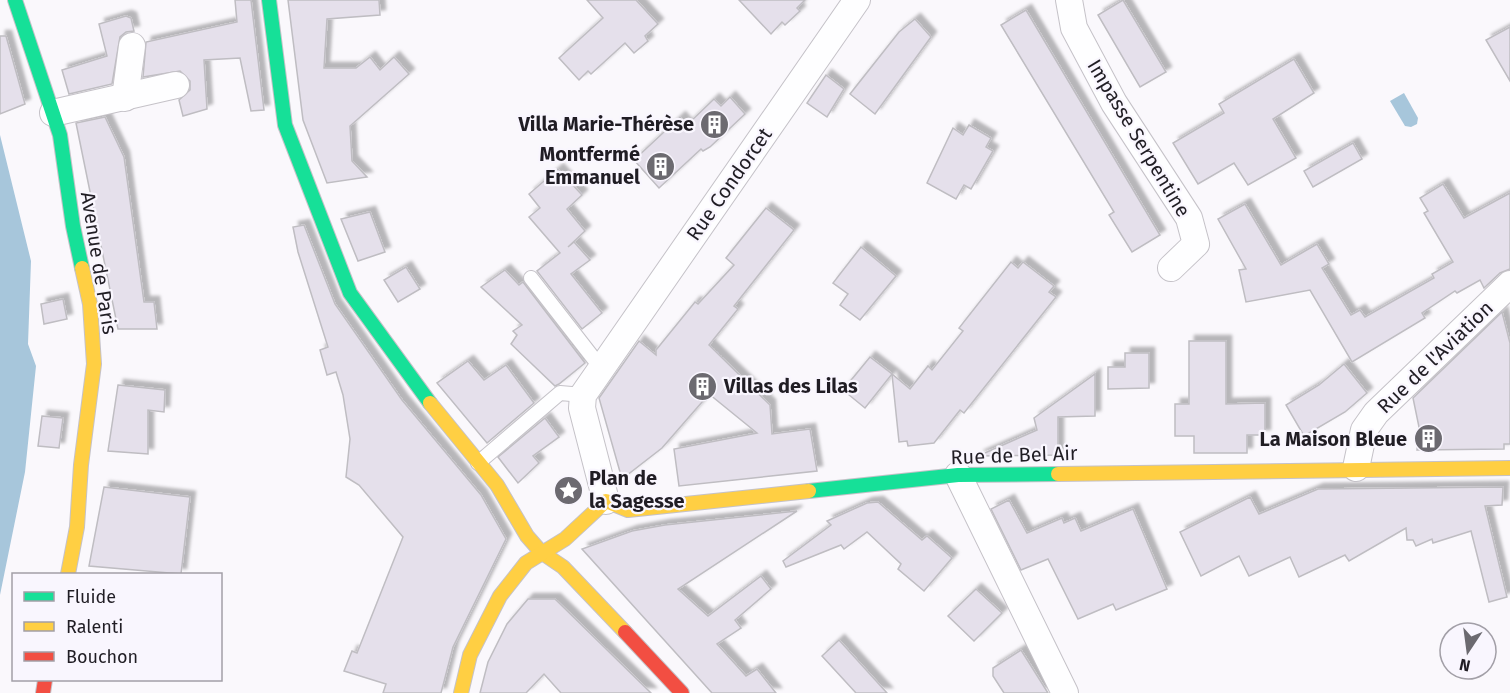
<svg xmlns="http://www.w3.org/2000/svg" width="1510" height="693" viewBox="0 0 1510 693" font-family="'Fira Sans',sans-serif">
<defs>
<filter id="shadow"><feDropShadow dx="5.5" dy="-5.5" stdDeviation="1.5" flood-color="#0004"/></filter>
</defs>
<rect width="100%" height="100%" fill="#faf8fc"/>
<g fill="#a7c6db">
<polygon points="1404,93 1418,118 1417,124 1411,127 1405,126 1390,101"/>
<polygon points="0,135 31,261 28,344 36,366 25,472 0,595"/>
</g>
<g fill="#e5e0eb" stroke="#bfbdc2" stroke-width="1.5" filter="url(#shadow)">
<polygon points="235,0 251,0 264,110 251,111 240,58 204,60 207,109 183,116 179,100 190,90 190,81 180,71 143,77 146,42 237,22"/>
<polygon points="288,0 379,0 380,15 327,19 324,68 356,68 370,57 380,70 394,57 409,74 350,126 352,161 367,177 327,183 303,120"/>
<polygon points="587,0 636,0 658,24 645,36 648,41 634,53 625,43 591,74 588,71 579,80 559,58 603,18"/>
<polygon points="739,0 805,0 797,8 800,11 785,25 782,22 771,34"/>
<polygon points="1123,0 1166,72 1140,87 1098,15"/>
<polygon points="1026,10 1160,235 1132,252 1109,215 1114,212 1001,25"/>
<polygon points="126,16 131,18 134,31 126,32 120,37 112,84 69,94 62,70 107,56 99,24"/>
<polygon points="915,19 931,37 875,114 850,94 899,32"/>
<polygon points="1510,27 1510,81 1486,40"/>
<polygon points="0,36 6,36 25,104 0,114"/>
<polygon points="1294,59 1314,93 1273,119 1296,158 1248,185 1234,163 1198,184 1173,143 1224,113 1219,104"/>
<polygon points="826,75 844,89 827,117 807,103"/>
<polygon points="730,97 745,114 710,147 703,151 701,149 659,188 634,160 680,117 687,125 714,99 721,106"/>
<polygon points="105,117 124,157 144,302 154,302 157,329 118,329 76,123"/>
<polygon points="969,125 991,138 986,147 993,151 971,189 964,185 956,199 927,183 953,128 963,135"/>
<polygon points="1353,143 1362,159 1313,187 1304,171"/>
<polygon points="558,169 582,195 567,209 585,231 568,247 574,242 590,260 571,274 602,313 582,329 537,271 560,253 529,217 540,208 529,194"/>
<polygon points="1443,184 1464,218 1510,193 1510,269 1500,273 1484,288 1480,280 1457,293 1455,291 1422,313 1425,318 1352,362 1310,290 1246,302 1239,270 1246,269 1218,219 1245,204 1281,265 1317,244 1329,264 1322,268 1351,315 1360,310 1365,317 1434,278 1432,274 1453,262 1424,213 1428,211 1420,198"/>
<polygon points="766,208 794,230 734,306 738,309 709,345 770,405 772,434 810,429 817,471 679,486 674,449 757,433 709,394 662,448 622,479 599,398 639,341 656,355 656,350 695,302 698,304 734,265 726,258"/>
<polygon points="370,212 385,252 358,261 341,219"/>
<polygon points="304,225 335,304 402,400 481,495 506,539 453,647 441,693 383,693 386,684 344,671 352,651 357,653 403,537 359,485 346,477 350,439 343,395 336,372 327,375 320,350 328,347 298,252 293,227"/>
<polygon points="861,247 896,276 860,320 840,305 848,294 833,283"/>
<polygon points="1011,262 1018,268 1023,262 1054,286 1049,292 1056,297 964,413 960,410 934,443 908,446 907,441 899,442 892,374 910,389 928,366 932,370 963,331 959,328"/>
<polygon points="406,267 420,289 398,302 384,280"/>
<polygon points="505,270 519,285 523,282 585,363 559,384 555,386 511,344 517,335 513,331 522,325 481,287"/>
<polygon points="63,299 67,319 44,324 41,304"/>
<polygon points="1502,312 1510,343 1510,444 1504,444 1504,449 1417,450 1419,427 1413,398"/>
<polygon points="1189,341 1226,341 1226,404 1265,403 1265,435 1247,435 1247,453 1194,453 1194,436 1175,436 1175,404 1189,404"/>
<polygon points="1125,353 1149,353 1149,388 1108,389 1108,367 1125,367"/>
<polygon points="870,357 892,374 865,408 843,390"/>
<polygon points="468,361 484,380 506,365 534,403 487,443 437,383"/>
<polygon points="1344,364 1367,393 1345,412 1304,436 1286,405 1319,385"/>
<polygon points="1095,374 1095,416 1058,417 1058,455 978,456 1037,430 1034,418"/>
<polygon points="118,385 165,390 164,412 148,410 148,454 108,451"/>
<polygon points="42,416 63,418 59,448 38,446"/>
<polygon points="545,418 559,437 533,456 539,463 518,483 498,457"/>
<polygon points="104,487 190,497 181,574 89,566"/>
<polygon points="1503,487 1502,505 1485,506 1507,597 1489,602 1471,531 1433,543 1432,539 1416,546 1413,540 1407,540 1406,528 1349,561 1345,555 1299,577 1290,557 1249,576 1239,556 1201,576 1180,532 1250,497 1259,514 1318,489"/>
<polygon points="1009,500 1027,533 1062,518 1064,523 1075,518 1081,531 1133,509 1167,589 1116,610 1113,604 1078,619 1048,559 1021,570 991,509"/>
<polygon points="878,502 922,540 927,536 952,558 924,591 898,569 901,564 867,532 844,549 841,545 786,567 783,561 831,525 827,521 867,503"/>
<polygon points="797,511 678,589 708,616 761,576 771,589 735,620 741,628 717,644 746,676 757,669 776,693 712,693 582,549 632,531 665,525"/>
<polygon points="976,589 1002,613 974,641 948,616"/>
<polygon points="528,599 555,599 651,693 561,693 544,674 526,693 480,693 488,662 507,624"/>
<polygon points="839,640 887,693 856,693 822,656"/>
<polygon points="1021,650 1048,693 1004,693 993,676 993,668"/>
</g>
<g fill="none" stroke-linecap="round" stroke-linejoin="round">
<defs>
<g id="lane">
<polyline points="531,278 601,368"/>
<polyline points="478,463 560,393 583,395"/>
</g>
<g id="street">
<polyline points="1069,0 1074,28 1114,103 1189,218 1196,244 1171,268"/>
<polyline points="125,98 132,46"/>
<polyline points="53,113 176,85"/>
<polyline points="1356,468 1364,430 1376,413 1510,284"/>
<polyline points="958,475 1065,693"/>
<polyline points="606,501 582,408 583,395 857,0"/>
</g>
<g id="fast">
<polyline points="15,0 60,135 73,226 82,268"/>
<polyline points="269,0 285,125 350,293 430,403"/>
<polyline points="809,491 958,475 1058,474"/>
</g>
<g id="slow">
<polyline points="430,403 497,485 527,536 541,552 563,567 625,632"/>
<polyline points="1058,474 1510,468"/>
<polyline points="68,574 77,527 81,465 94,364 90,304 82,268"/>
<polyline points="461,693 470,655 500,596 526,563 565,539 606,501 628,510 809,491"/>
</g>
<g id="jam">
<polyline points="625,632 682,693"/>
<polyline points="43,693 45,680"/>
</g>
</defs>
<use href="#lane" stroke="#c5c2c8" stroke-width="16"/>
<use href="#street" stroke="#c5c2c8" stroke-width="28"/>
<use href="#fast" stroke="#c5c2c8" stroke-width="16"/>
<use href="#slow" stroke="#c5c2c8" stroke-width="16"/>
<use href="#jam" stroke="#c5c2c8" stroke-width="16"/>
<use href="#lane" stroke="#fefeff" stroke-width="14"/>
<use href="#street" stroke="#fefeff" stroke-width="26"/>
<use href="#fast" stroke="#16e098" stroke-width="14"/>
<use href="#slow" stroke="#ffcf43" stroke-width="14"/>
<use href="#jam" stroke="#f24e42" stroke-width="14"/>
</g>
<defs>
<symbol id="building-disc" viewBox="-11 -11 22 22"><circle r="9.5" fill="#6c6a70" stroke="#f9f6fe"/><path d="M-4-6H4V6H1V3H-1V6H-4ZM-2.5-4.3h1.7v1.8h-1.7ZM.8-4.3h1.7v1.8H.8ZM-2.5-1h1.7V.8h-1.7ZM.8-1h1.7V.8H.8Z" fill="#fff"/></symbol>
<symbol id="sight-disc" viewBox="-11 -11 22 22"><circle r="9.5" fill="#6c6a70" stroke="#f9f6fe"/><path d="M0-6L1.8-2.2L6-1.7L2.9 1.2L3.7 5.4L0 3.3L-3.7 5.4L-2.9 1.2L-6-1.7L-1.8-2.2Z" fill="#fff"/></symbol>
</defs>
<g fill-rule="evenodd">
<use href="#building-disc" x="698" y="108" width="33" height="33"/>
<use href="#building-disc" x="644" y="150" width="33" height="33"/>
<use href="#building-disc" x="686" y="370" width="33" height="33"/>
<use href="#building-disc" x="1412" y="422" width="33" height="33"/>
<use href="#sight-disc" x="552" y="474" width="33" height="33"/>
</g>
<g text-anchor="middle" stroke-width="4.5" stroke-linejoin="round" paint-order="stroke">
<g font-size="20" font-weight="bold" fill="#201d24" stroke="#f9f6fe" text-anchor="end">
<text x="694" y="131">Villa Marie-Thérèse</text>
<text x="640" y="161">Montfermé<tspan x="640" dy="23">Emmanuel</tspan></text>
<text x="724" y="393" text-anchor="start">Villas des Lilas</text>
<text x="1407" y="446">La Maison Bleue</text>
<text x="589" y="485" text-anchor="start">Plan de<tspan x="589" dy="23">la Sagesse</tspan></text>
</g>
<g font-size="20" fill="#201d24" stroke="#f9f6fe">
<text transform="translate(1139 138) rotate(59)" y="7">Impasse Serpentine</text>
<text transform="translate(729 184) rotate(-55)" y="7">Rue Condorcet</text>
<text transform="translate(99 263) rotate(81)" y="7">Avenue de Paris</text>
<text transform="translate(1435 357) rotate(-44)" y="7">Rue de l'Aviation</text>
<text transform="translate(1014 455) rotate(-2)" y="7">Rue de Bel Air</text>
</g>
</g>
<rect x="12" y="573" width="210" height="108" fill="#f9f6fe" stroke="#a29fa7" stroke-width="1.5"/>
<rect x="24" y="592" width="30" height="9" fill="#16e098" stroke="#a29fa7" stroke-width="1.5"/>
<text x="66" y="603" font-size="18" fill="#201d24">Fluide</text>
<rect x="24" y="622" width="30" height="9" fill="#ffcf43" stroke="#a29fa7" stroke-width="1.5"/>
<text x="66" y="633" font-size="18" fill="#201d24">Ralenti</text>
<rect x="24" y="652" width="30" height="9" fill="#f24e42" stroke="#a29fa7" stroke-width="1.5"/>
<text x="66" y="663" font-size="18" fill="#201d24">Bouchon</text>
<g transform="translate(1468 651) rotate(193)"><circle r="28" fill="#f9f6fe" stroke="#a29fa7" stroke-width="1.5"/>
<path d="M0-4.5L10 22L0 15L-10 22Z" fill="#6c6a70"/>
<text y="-9" font-size="16" font-weight="bold" text-anchor="middle" fill="#201d24">N</text>
</g>
</svg>
